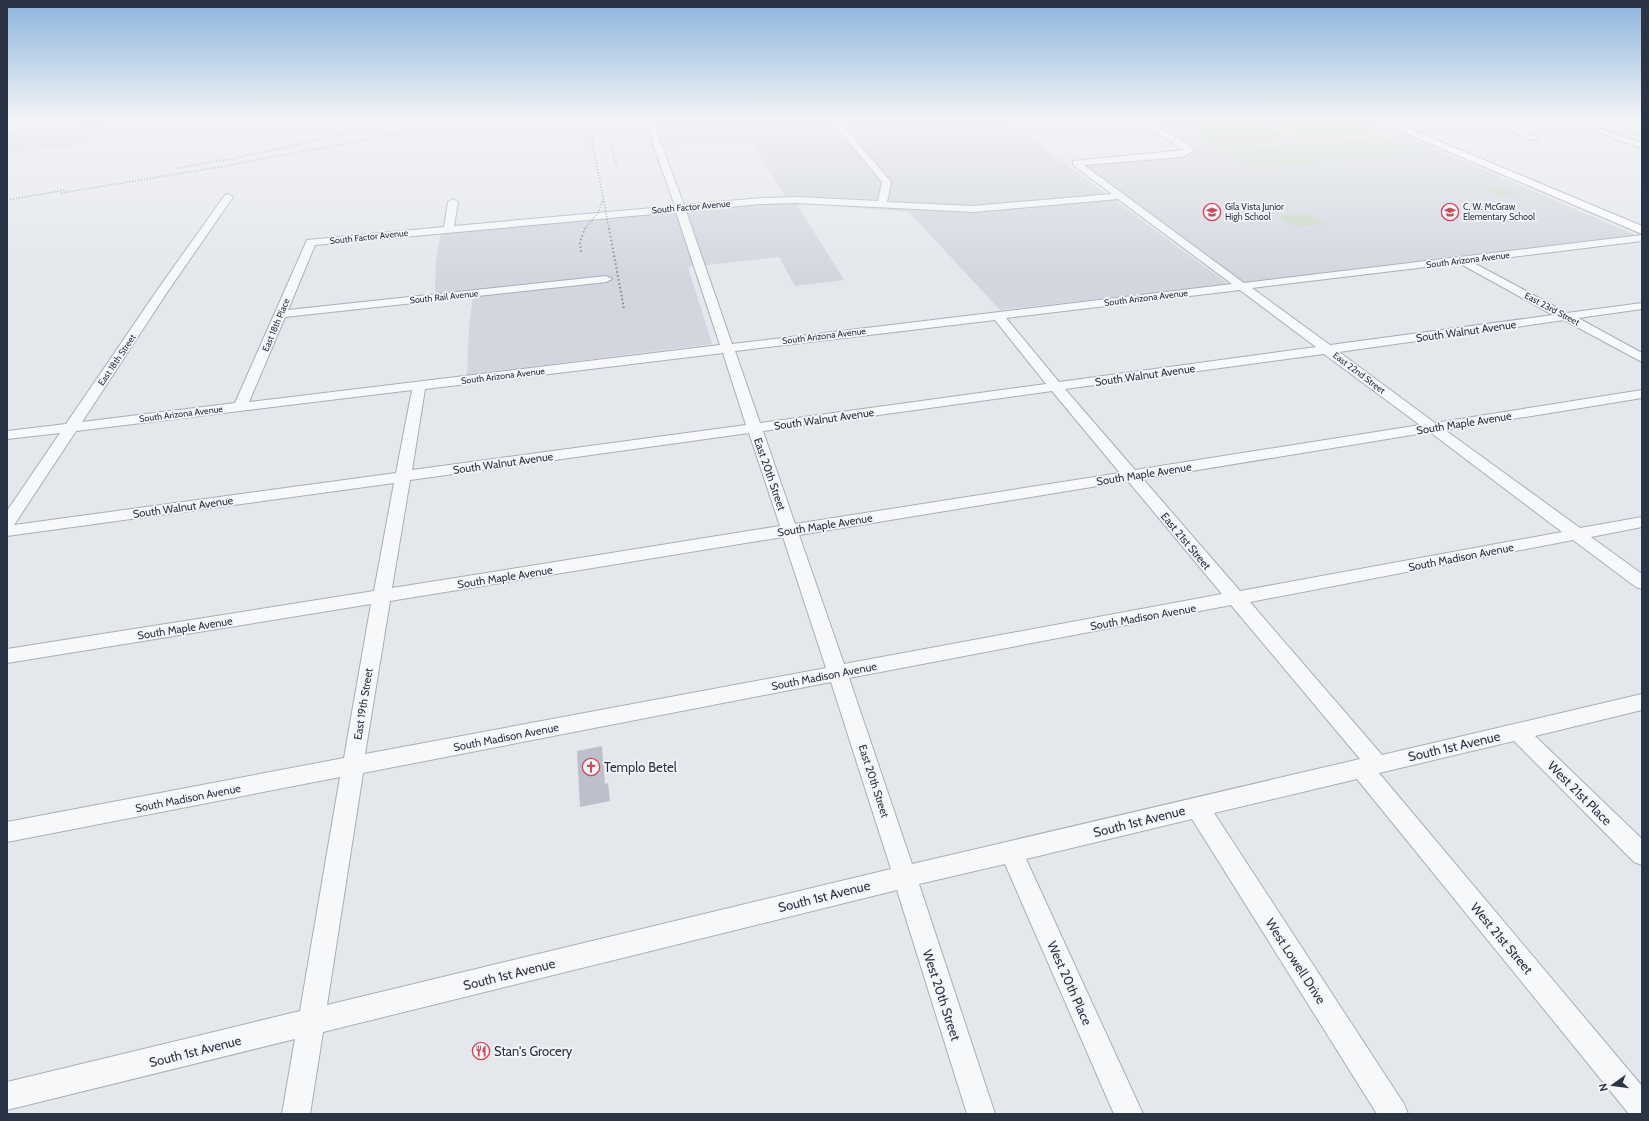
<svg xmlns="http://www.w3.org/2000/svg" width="1649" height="1121" viewBox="0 0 1649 1121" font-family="Cabin,sans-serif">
<rect width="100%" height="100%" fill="#e4e7ec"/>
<g fill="#d2d6de">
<polygon points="95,119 110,120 88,141 64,148 7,152 7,132 9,131"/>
<polygon points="654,119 1005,119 1228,284 1000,310 909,212 796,203 844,280 795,286 779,257 688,267 712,344 467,375 469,326 474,290 435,294 436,261 441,232 669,211 667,206 786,197 749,140 664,147"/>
<polygon points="1159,119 1366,119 1642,238 1243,287 1076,163 1188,151 1144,122"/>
</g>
<g fill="#c9d6c5">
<path d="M1213,119H1253L1294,140C1287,142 1219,149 1214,147C1205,144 1197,137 1197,127L1204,122Z"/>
<polygon points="1259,119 1334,119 1362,126 1380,134 1304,140"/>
<polygon points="1382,136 1419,153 1255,168 1224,151"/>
<polygon points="1499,186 1519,195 1502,197 1483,188"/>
<polygon points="1308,213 1326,224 1295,227 1278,216"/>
</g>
<polygon fill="#bbc0ca" points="602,746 605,784 608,783 610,801 580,807 577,751"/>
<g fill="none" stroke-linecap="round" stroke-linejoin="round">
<defs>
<g id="minor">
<path d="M644,119H652L684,205L761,198L797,197L878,201L882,182L830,119H838L891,182L887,202L973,206L1112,194L1073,165V161L1184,150L1135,119H1144L1190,146L1193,151L1182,157L1084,165L1244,283L1642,235V241L1472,262L1567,313L1642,303V309L1578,318L1642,353V362L1564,320L1339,352L1435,423L1642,390V398L1445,430L1580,528L1642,517V527L1591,537L1642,574V589L1636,587L1573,540L1250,602L1382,755L1642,694V710L1535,736L1642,839V865L1634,862L1514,741L1379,773L1642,1086V1114H1629L1357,779L1214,813L1404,1104L1408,1114H1377L1192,819L1026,859L1143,1114H1114L1005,864L919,884L995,1114H967L897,890L323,1032L310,1114H282L295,1039L7,1110V1082L300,1011L340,777L7,842V822L344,758L371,604L7,663V649L374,591L394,483L7,536V511L60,433L7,439V431L66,424L158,289L225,195L228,194L233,197L168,291L82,422L235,403L307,240L444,227L448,202L453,199L458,202L454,226L675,206ZM1118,199L1232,284L732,344L686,211L761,204L797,203L973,212ZM676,212L720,345L249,402L285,317L606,282L612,279L606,276L288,310L315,245ZM1459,263L1553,315L1330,345L1252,288ZM1240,290L1316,347L1059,382L1006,318ZM995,320L1046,384L760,423L735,351ZM723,353L746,425L412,470L425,389ZM1324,354L1420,425L1135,470L1065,389ZM412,390L396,473L14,525L76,431ZM1052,391L1120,473L795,524L763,431ZM1430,432L1562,532L1240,591L1143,479ZM749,433L780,526L392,588L410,480ZM1128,481L1222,594L844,664L799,535ZM783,537L826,668L365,754L390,601ZM1231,605L1360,759L912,864L849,678ZM831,682L891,869L327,1005L363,773Z"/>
<polygon points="1480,119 1491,119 1539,138 1532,140"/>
<polygon points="1561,119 1572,119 1642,143 1642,148"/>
<polygon points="1600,119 1611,119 1642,129 1642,134"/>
</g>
<polygon id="major" points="1373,119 1386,119 1642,226 1642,234"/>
</defs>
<use href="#minor" stroke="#a9aeb7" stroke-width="2"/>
<use href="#major" stroke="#a3abb8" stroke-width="2"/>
<use href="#minor" fill="#f7f8fa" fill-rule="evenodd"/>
<use href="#major" fill="#fff" fill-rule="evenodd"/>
<g stroke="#7d8696" stroke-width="1.5" stroke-dasharray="1 2" stroke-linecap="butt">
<polyline points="588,119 609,229"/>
<polyline points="591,119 611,145 617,168"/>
<polyline points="223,161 410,119"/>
<polyline points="178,168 227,159"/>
<path d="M61,193L226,166L443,125C477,120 559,110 585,137C589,141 591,146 594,150"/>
<polyline points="7,200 66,190"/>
<polyline points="584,229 598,213 603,199"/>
</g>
<g stroke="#7d8696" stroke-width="2" stroke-dasharray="1.5 2.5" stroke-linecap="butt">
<polyline points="609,228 624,309"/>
<polyline points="581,252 580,242 585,228"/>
</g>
</g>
<linearGradient id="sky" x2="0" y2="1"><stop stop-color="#8bb4dd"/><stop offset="0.43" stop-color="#f3f4f6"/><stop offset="1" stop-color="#f3f4f6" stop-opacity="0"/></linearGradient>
<rect width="1649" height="276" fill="url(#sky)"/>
<defs>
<symbol id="school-ring" viewBox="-11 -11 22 22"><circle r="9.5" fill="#f4f6f9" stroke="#d1495b" stroke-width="1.5"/><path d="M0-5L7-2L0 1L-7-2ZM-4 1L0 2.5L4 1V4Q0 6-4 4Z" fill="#d1495b"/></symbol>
<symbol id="church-ring" viewBox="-11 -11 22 22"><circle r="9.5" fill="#f4f6f9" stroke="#d1495b" stroke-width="1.5"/><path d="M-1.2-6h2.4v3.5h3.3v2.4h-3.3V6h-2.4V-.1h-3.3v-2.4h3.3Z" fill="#d1495b"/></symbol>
<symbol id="restaurant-ring" viewBox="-11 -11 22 22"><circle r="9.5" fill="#f4f6f9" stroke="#d1495b" stroke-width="1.5"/><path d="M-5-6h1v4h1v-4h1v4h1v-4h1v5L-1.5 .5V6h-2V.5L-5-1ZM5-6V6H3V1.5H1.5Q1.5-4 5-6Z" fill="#d1495b"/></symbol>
</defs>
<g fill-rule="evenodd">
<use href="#school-ring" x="1202" y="202" width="20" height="20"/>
<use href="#school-ring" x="1440" y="202" width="20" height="20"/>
<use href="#church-ring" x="581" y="757" width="20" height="20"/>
<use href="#restaurant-ring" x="471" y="1041" width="20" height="20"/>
</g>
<g text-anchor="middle" stroke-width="3.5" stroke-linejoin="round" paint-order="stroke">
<g font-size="9" fill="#2b3445" stroke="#f4f6f9">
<text transform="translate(691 207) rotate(-5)" y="3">South Factor Avenue</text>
<text transform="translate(369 237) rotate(-6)" y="3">South Factor Avenue</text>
<text transform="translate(1468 260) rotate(-7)" y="3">South Arizona Avenue</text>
<text transform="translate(444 297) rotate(-6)" y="3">South Rail Avenue</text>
<text transform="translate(1146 298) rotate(-7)" y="3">South Arizona Avenue</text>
<text transform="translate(1552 309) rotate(28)" y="3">East 23rd Street</text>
<text transform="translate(276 325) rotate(-67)" y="3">East 18th Place</text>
<text transform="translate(824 336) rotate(-7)" y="3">South Arizona Avenue</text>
<text transform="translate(117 360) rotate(-56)" y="3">East 18th Street</text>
<text transform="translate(1359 373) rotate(37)" y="3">East 22nd Street</text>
<text transform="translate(503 376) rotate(-7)" y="3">South Arizona Avenue</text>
<text transform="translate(181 414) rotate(-7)" y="3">South Arizona Avenue</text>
</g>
<g font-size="9" fill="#2b3445" stroke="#f4f6f9" text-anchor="start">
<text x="1225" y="210">Gila Vista Junior<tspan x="1225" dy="10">High School</tspan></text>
<text x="1463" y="210">C. W. McGraw<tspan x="1463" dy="10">Elementary School</tspan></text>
</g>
<g font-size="11" fill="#2b3445" stroke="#f4f6f9">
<text transform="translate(1466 331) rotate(-8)" y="4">South Walnut Avenue</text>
<text transform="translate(1145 375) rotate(-8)" y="4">South Walnut Avenue</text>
<text transform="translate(824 419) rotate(-8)" y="4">South Walnut Avenue</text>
<text transform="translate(1464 423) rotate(-9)" y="4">South Maple Avenue</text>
<text transform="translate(503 463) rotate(-8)" y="4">South Walnut Avenue</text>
<text transform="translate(770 474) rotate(71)" y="4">East 20th Street</text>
<text transform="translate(1144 474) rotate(-9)" y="4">South Maple Avenue</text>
<text transform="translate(183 507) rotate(-8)" y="4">South Walnut Avenue</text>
<text transform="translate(825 525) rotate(-9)" y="4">South Maple Avenue</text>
<text transform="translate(1186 541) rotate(50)" y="4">East 21st Street</text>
<text transform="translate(1461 557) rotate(-11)" y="4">South Madison Avenue</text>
<text transform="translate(505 577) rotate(-9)" y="4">South Maple Avenue</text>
<text transform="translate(1143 617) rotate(-10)" y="4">South Madison Avenue</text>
<text transform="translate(185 628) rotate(-9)" y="4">South Maple Avenue</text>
<text transform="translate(824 676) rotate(-11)" y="4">South Madison Avenue</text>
<text transform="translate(363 704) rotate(-81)" y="4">East 19th Street</text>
<text transform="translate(506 737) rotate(-11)" y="4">South Madison Avenue</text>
<text transform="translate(874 781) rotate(72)" y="4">East 20th Street</text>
<text transform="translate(188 798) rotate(-11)" y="4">South Madison Avenue</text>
</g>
<g font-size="13" fill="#2b3445" stroke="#f4f6f9">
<text transform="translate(1454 746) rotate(-13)" y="5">South 1st Avenue</text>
<text transform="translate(1580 793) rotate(45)" y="5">West 21st Place</text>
<text transform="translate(1139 821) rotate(-14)" y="5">South 1st Avenue</text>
<text transform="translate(824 896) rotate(-14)" y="5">South 1st Avenue</text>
<text transform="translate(1502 938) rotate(50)" y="5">West 21st Street</text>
<text transform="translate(1296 961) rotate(57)" y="5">West Lowell Drive</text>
<text transform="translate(509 974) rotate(-14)" y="5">South 1st Avenue</text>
<text transform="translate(1070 983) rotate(66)" y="5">West 20th Place</text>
<text transform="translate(942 995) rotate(72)" y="5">West 20th Street</text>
<text transform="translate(195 1051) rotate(-14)" y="5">South 1st Avenue</text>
</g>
<g font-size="13" fill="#2b3445" stroke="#f4f6f9" text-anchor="start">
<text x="604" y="772">Templo Betel</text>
<text x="494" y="1056">Stan's Grocery</text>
</g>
</g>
<rect width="1649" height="1121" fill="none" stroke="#2b3445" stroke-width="16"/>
<g transform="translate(1613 1085) rotate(256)" stroke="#f4f6f9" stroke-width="3" paint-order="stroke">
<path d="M0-3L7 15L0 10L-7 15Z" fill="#2b3445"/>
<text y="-6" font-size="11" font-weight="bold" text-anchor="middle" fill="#2b3445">N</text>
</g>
</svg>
